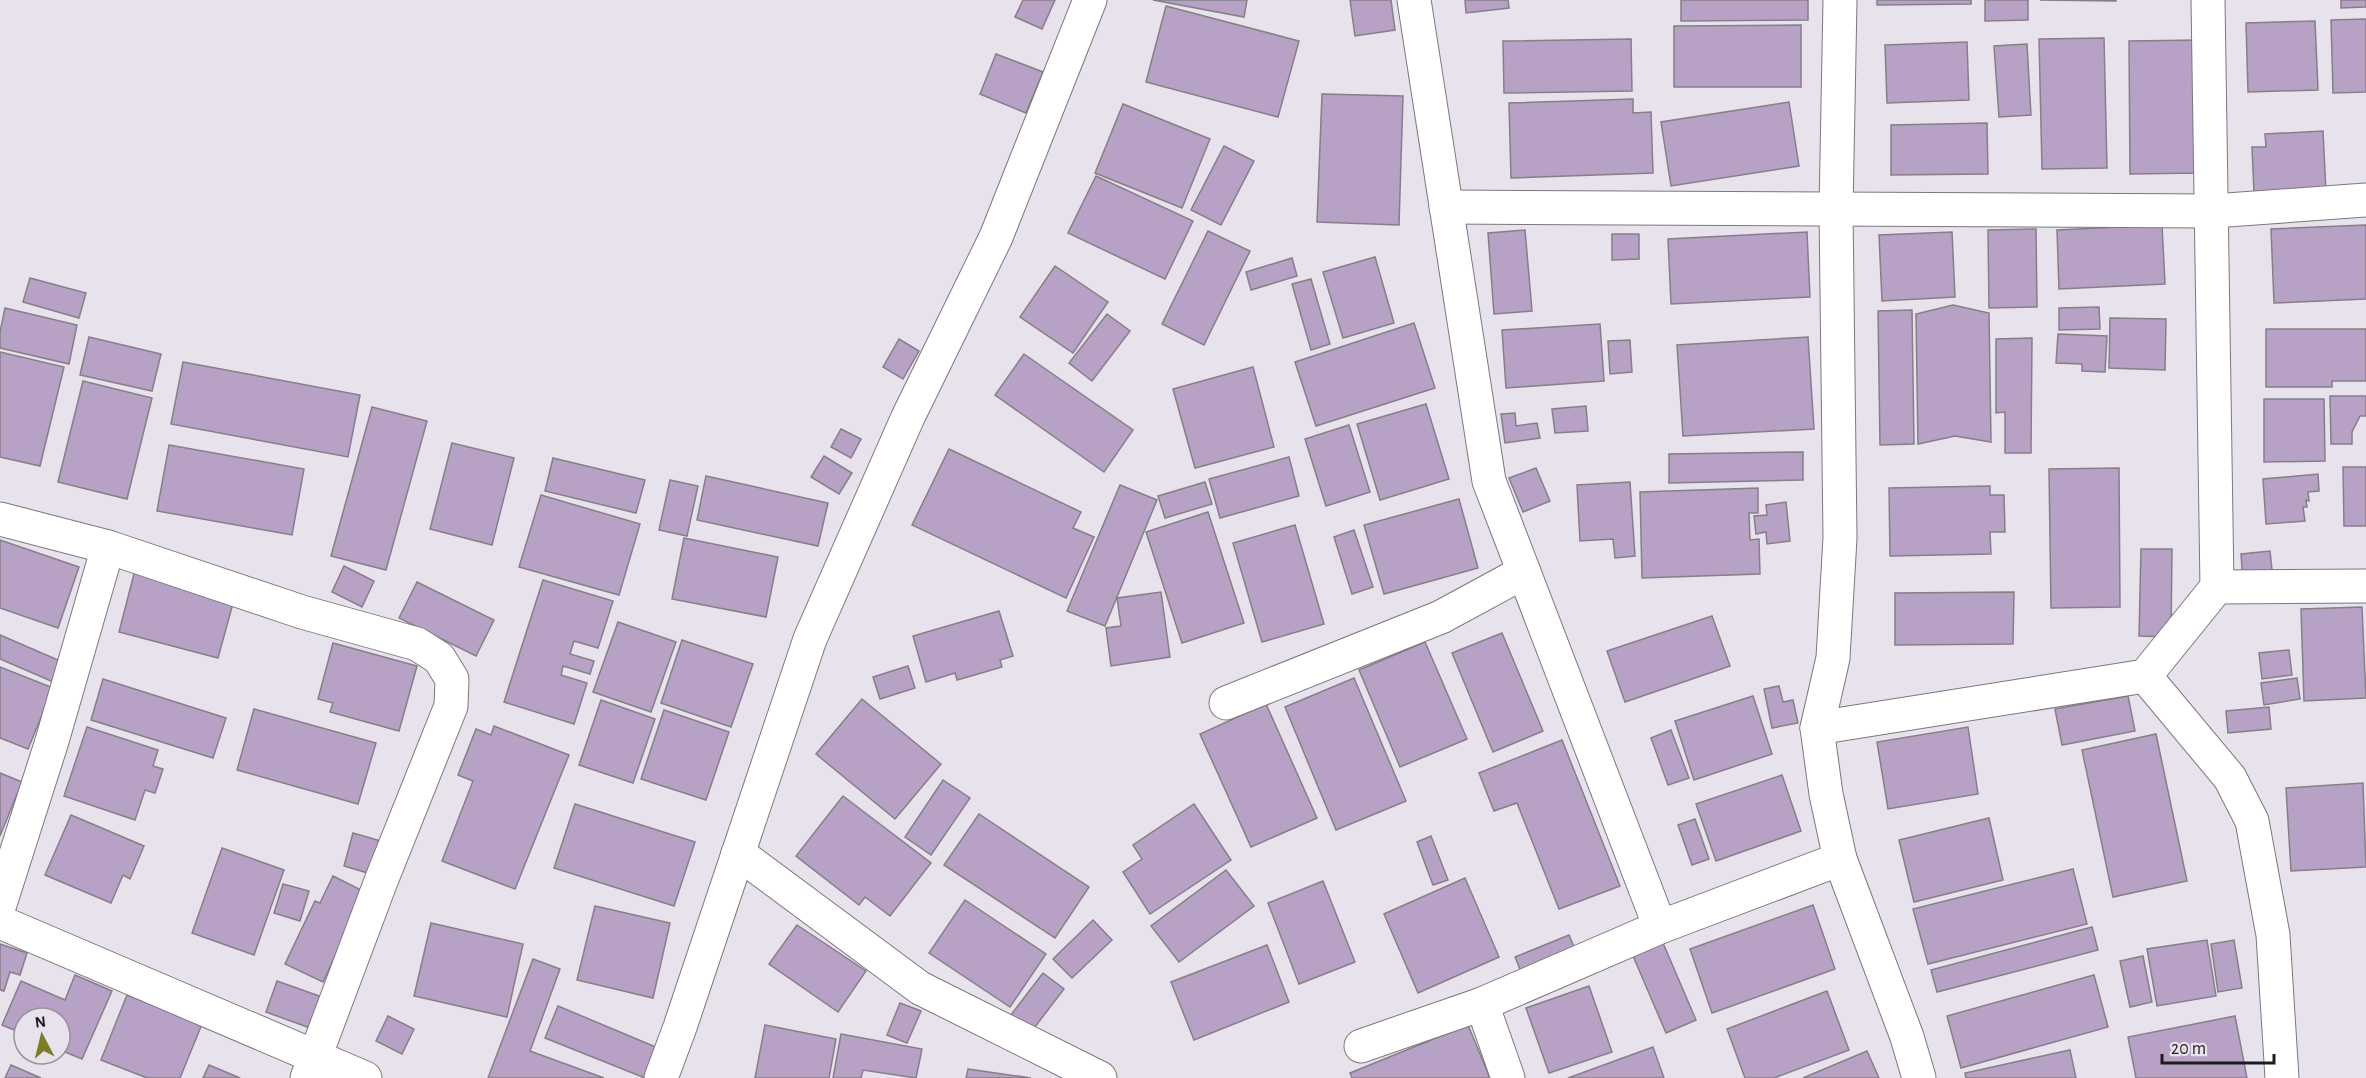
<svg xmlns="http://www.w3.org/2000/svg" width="2366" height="1078" viewBox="0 0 2366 1078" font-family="'Alegreya Sans',sans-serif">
<rect width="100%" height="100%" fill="#e7e2eb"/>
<g fill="#b7a1c5" stroke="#857f88" stroke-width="1.5">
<polygon points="1023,0 1055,0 1042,29 1015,17"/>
<polygon points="1153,0 1247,0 1244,17"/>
<polygon points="1350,0 1391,0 1395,30 1355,36"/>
<polygon points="1465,0 1508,0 1509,8 1466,13"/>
<polygon points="1681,0 1808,0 1808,20 1681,21"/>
<polygon points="1877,0 1971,0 1971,4 1877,5"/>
<polygon points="1985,0 2028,0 2028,20 1985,21"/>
<polygon points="2040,0 2116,0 2116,1"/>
<polygon points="2341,0 2366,0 2366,7 2341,8"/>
<polygon points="1166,6 1299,41 1278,117 1146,82"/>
<polygon points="2366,19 2366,92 2333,93 2331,20"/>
<polygon points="2315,21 2318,90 2248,92 2246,23"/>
<polygon points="1801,25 1801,87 1674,87 1674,26"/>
<polygon points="2104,38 2107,168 2042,169 2039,39"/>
<polygon points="1631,39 1632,91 1504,93 1503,41"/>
<polygon points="2199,40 2200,173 2130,174 2129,41"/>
<polygon points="1967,42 1969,100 1887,103 1885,45"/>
<polygon points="2027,44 2031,115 1999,117 1994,46"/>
<polygon points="996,54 1043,72 1026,113 980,94"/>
<polygon points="1322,94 1403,96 1399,225 1317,222"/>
<polygon points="1633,99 1633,113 1651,112 1653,173 1511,178 1509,103"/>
<polygon points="1789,102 1799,166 1671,186 1661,122"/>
<polygon points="1123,104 1210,139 1182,208 1095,173"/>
<polygon points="1987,123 1988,174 1891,175 1891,125"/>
<polygon points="2323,131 2326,193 2254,193 2252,147 2266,147 2265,134"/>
<polygon points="1224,146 1254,161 1221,225 1191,210"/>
<polygon points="1096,176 1193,221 1165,279 1068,233"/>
<polygon points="2162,225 2165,284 2059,289 2057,230"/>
<polygon points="2366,225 2366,299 2274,303 2271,229"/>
<polygon points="2036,229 2037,307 1989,308 1988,230"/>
<polygon points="1525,230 1532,311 1494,314 1488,233"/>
<polygon points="1208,231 1250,251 1204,345 1162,324"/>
<polygon points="1807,232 1810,297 1671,304 1668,239"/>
<polygon points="1952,232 1955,297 1882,301 1879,235"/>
<polygon points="1612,234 1639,234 1639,259 1612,260"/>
<polygon points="1375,257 1394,323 1343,338 1323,272"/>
<polygon points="1292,258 1297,276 1251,290 1246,272"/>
<polygon points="1055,266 1108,302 1073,353 1020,317"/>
<polygon points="30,278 86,293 79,318 23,302"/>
<polygon points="1311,279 1330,344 1311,350 1292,284"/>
<polygon points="1953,305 1989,313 1991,442 1955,436 1918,444 1916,314"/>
<polygon points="2099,307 2100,329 2059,330 2059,308"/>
<polygon points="5,308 77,325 69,364 0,348 0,332"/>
<polygon points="1912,310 1914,444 1880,445 1878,311"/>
<polygon points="1107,314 1130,331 1092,381 1069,363"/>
<polygon points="2110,318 2166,319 2165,370 2109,368"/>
<polygon points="1414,323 1435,388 1316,426 1295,362"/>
<polygon points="1600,324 1604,381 1506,388 1502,330"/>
<polygon points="2266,329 2366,329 2366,381 2332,381 2332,387 2266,387"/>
<polygon points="2058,334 2107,336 2105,372 2082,371 2082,364 2056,363"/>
<polygon points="89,337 161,354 152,391 80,375"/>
<polygon points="1808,337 1814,429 1683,436 1677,345"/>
<polygon points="2032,338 2031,453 2005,453 2005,412 1996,413 1996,339"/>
<polygon points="899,339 919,351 903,379 883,367"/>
<polygon points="1630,340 1632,372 1610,374 1608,341"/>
<polygon points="0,352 64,367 40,466 0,457"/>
<polygon points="1024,354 1133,430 1104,472 995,395"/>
<polygon points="183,362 360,395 348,457 171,424"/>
<polygon points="1253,367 1274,447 1195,468 1173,389"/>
<polygon points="83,381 152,398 127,499 58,482"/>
<polygon points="2330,396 2366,396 2366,416 2360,416 2352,432 2352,444 2331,444"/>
<polygon points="2264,399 2324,399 2325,461 2264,462"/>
<polygon points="1426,404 1449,479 1380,500 1357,424"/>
<polygon points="1586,406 1588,431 1555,433 1552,409"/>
<polygon points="372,407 427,421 386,570 331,556"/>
<polygon points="1515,413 1516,426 1537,423 1540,438 1505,443 1501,414"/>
<polygon points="1349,425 1370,492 1326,506 1305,439"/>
<polygon points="841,429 861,439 851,458 831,447"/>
<polygon points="452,443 514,458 492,545 430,529"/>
<polygon points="169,445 304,469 292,535 157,511"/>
<polygon points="949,449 1081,512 1073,528 1094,537 1066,598 912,525"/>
<polygon points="1803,452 1803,480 1669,483 1669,454"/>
<polygon points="824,456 852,473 839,494 811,477"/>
<polygon points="1289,457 1299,496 1220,518 1209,479"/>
<polygon points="553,458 645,480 636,513 545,491"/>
<polygon points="2343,467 2366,467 2366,526 2344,526"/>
<polygon points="1536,468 1550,501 1523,512 1509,478"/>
<polygon points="2119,468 2120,607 2051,608 2049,469"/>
<polygon points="2318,474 2319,491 2308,492 2309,501 2306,500 2307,507 2303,507 2305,521 2266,524 2263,479"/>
<polygon points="706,476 828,503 818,546 697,520"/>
<polygon points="670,480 698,486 687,536 659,530"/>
<polygon points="1205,482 1212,504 1165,518 1158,496"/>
<polygon points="1630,482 1635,556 1615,558 1613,539 1580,541 1577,485"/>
<polygon points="1120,485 1157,500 1105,626 1067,611"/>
<polygon points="1990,486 1990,495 2004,495 2005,532 1990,532 1991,554 1890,556 1889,488"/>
<polygon points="1758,488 1758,513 1749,513 1750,540 1759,539 1760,574 1642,578 1640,492"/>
<polygon points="541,495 640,524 619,595 519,567"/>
<polygon points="1459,499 1478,568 1384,594 1364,525"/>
<polygon points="1786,502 1790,541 1767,544 1766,532 1756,534 1754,516 1767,515 1766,505"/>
<polygon points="1208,512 1244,623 1182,643 1146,532"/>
<polygon points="1295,525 1324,624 1262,642 1233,543"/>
<polygon points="1354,530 1373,587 1352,594 1334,537"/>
<polygon points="684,538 778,557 766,617 672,599"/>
<polygon points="0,540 79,567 58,628 0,608"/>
<polygon points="2141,549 2172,549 2171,637 2139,636"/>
<polygon points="2270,551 2273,579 2243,582 2241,554"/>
<polygon points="344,566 374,581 362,607 332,592"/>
<polygon points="135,570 235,596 218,658 119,632"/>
<polygon points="543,580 613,601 598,648 574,641 570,654 594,661 590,674 563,666 561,675 587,683 574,724 504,702"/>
<polygon points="417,582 494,620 476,656 399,618"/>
<polygon points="1161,592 1170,657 1111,666 1106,628 1121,626 1117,598"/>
<polygon points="2014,592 2013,644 1895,645 1895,593"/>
<polygon points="2362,607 2366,698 2304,701 2301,609"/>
<polygon points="999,611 1013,656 1000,660 1002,667 957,680 955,673 926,682 913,636"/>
<polygon points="1712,616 1730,666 1625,702 1607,651"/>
<polygon points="618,622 676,642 651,712 593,692"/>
<polygon points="1502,633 1543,731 1493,752 1452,653"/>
<polygon points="0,635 67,664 58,684 0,659"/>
<polygon points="682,640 753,664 731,727 661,703"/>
<polygon points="1425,642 1467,739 1400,767 1359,670"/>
<polygon points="333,643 417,666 399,731 330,712 333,703 318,699"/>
<polygon points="2289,650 2292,675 2262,679 2259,653"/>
<polygon points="908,666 915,688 880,699 873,677"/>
<polygon points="0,667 53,688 28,749 0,738"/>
<polygon points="1354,678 1406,801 1336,830 1285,707"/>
<polygon points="2297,678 2300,699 2264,705 2261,683"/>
<polygon points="103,679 226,718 213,758 91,720"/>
<polygon points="1779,686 1783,702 1793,700 1798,723 1772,728 1764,689"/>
<polygon points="1753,696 1772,754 1694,780 1675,721"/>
<polygon points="2128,696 2135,731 2062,745 2055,709"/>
<polygon points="862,699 941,764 895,819 816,754"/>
<polygon points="601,700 655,719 633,783 579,765"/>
<polygon points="1266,704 1317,818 1251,847 1200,734"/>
<polygon points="2269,707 2271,729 2228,733 2226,711"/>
<polygon points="254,709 376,743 358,804 237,770"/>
<polygon points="664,710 729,732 706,800 641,779"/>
<polygon points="494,726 569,755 515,889 442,861 473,781 458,775 476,729 491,735"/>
<polygon points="87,727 158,750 153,766 163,769 155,793 145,790 135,820 64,796"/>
<polygon points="1968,727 1978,794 1888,809 1877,742"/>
<polygon points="1671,730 1689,778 1668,785 1651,738"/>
<polygon points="2156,734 2187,881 2113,897 2082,750"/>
<polygon points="1562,740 1620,886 1559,909 1517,803 1494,811 1479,773"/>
<polygon points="0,773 22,782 0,836"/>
<polygon points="1782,775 1801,831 1716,861 1696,804"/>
<polygon points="943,780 970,798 931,855 905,837"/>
<polygon points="2363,783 2366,867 2291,871 2286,788"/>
<polygon points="843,796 931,863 890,916 865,897 859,905 796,856"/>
<polygon points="575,804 695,842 674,906 554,868"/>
<polygon points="1194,804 1231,860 1150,914 1123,872 1142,859 1133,845"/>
<polygon points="979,814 1089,887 1055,938 944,865"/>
<polygon points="71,815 144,846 130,879 123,875 111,903 45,875"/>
<polygon points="1989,818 2003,880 1914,902 1899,840"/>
<polygon points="1695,819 1709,859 1692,865 1678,825"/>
<polygon points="353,833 381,841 371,874 344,866"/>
<polygon points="1431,836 1448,880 1433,885 1417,842"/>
<polygon points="222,848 284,870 254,955 192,933"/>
<polygon points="2073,869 2087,924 1928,964 1913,909"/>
<polygon points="1226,870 1254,906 1179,962 1151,926"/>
<polygon points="333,876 365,892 323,982 285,964 315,901 320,903"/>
<polygon points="1465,878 1499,957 1418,993 1384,914"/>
<polygon points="1323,881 1355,962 1299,984 1268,903"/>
<polygon points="283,884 309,891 300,921 274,913"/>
<polygon points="965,900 1046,954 1010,1007 929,953"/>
<polygon points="1813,905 1835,969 1712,1013 1690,949"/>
<polygon points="595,906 670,923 653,998 577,980"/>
<polygon points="1093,920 1112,940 1072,978 1053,959"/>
<polygon points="431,923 523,944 507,1017 414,996"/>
<polygon points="797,925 866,971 838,1012 769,964"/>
<polygon points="2092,927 2098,950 1937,992 1931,970"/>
<polygon points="1569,935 1578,956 1524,979 1515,957"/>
<polygon points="2207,940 2216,996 2157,1006 2147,949"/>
<polygon points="2234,940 2242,988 2218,992 2211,944"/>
<polygon points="1663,943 1696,1020 1666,1033 1633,956"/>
<polygon points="0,944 27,953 20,975 10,972 4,991 0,990"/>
<polygon points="1267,945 1289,1002 1194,1040 1171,982"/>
<polygon points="2143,956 2152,1002 2130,1007 2120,961"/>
<polygon points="533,959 560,969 530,1051 604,1078 488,1078"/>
<polygon points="1043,973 1064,989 1028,1036 1007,1020"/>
<polygon points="75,975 112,991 82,1059 60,1050 60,1018 24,1018 24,1034 2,1025 21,981 65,1000"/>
<polygon points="2094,975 2108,1027 1961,1068 1947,1016"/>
<polygon points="277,981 322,997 310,1028 266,1012"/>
<polygon points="1589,986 1612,1052 1549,1073 1526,1008"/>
<polygon points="1827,991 1849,1050 1774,1078 1745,1078 1727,1029"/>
<polygon points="127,995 202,1024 180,1078 147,1078 101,1060"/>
<polygon points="900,1003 921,1011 907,1043 887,1035"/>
<polygon points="558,1006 658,1048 645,1078 545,1038"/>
<polygon points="388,1016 414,1029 402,1054 376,1041"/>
<polygon points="2235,1016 2247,1078 2136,1078 2128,1037"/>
<polygon points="765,1025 836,1039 829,1078 755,1078"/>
<polygon points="1468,1025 1490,1078 1352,1078 1350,1073"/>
<polygon points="841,1034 922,1049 916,1078 863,1070 861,1078 833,1078"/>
<polygon points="1653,1047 1664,1078 1568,1078"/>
<polygon points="2070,1050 2076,1078 1966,1078 1965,1073"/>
<polygon points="1867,1051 1879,1078 1803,1078"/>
<polygon points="11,1065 41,1078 5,1078"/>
<polygon points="209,1065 240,1078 203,1078"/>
<polygon points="968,1069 1031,1078 966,1078"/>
</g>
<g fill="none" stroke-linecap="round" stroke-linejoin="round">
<defs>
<g id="minor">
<polyline points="1414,0 1489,481 1660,927"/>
<polyline points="1840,0 1836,210 1840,538 1833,658 1817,728 1826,794 1840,859 1907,1037 1919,1078"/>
<polyline points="2208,0 2217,587"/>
<polyline points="1446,207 2213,211 2366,200"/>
<polyline points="0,519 108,547 302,612 417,644 439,658 452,679 451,706 381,881 307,1078"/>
<polyline points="2145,676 2230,778 2252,821 2273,935 2282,1078"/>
<polyline points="1226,703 1441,617 1524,572"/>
<polyline points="1817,728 2145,676 2217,587 2366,586"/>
<polyline points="738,853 920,988 1100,1078"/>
<polyline points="0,904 52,741 108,547"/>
<polyline points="0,922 365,1078"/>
<polyline points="1482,1004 1508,1078"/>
<polyline points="1361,1046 1482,1004 1660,927 1840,859"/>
<polyline points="661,1078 680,1027 810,639 908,417 996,237 1090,0"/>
</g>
</defs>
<use href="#minor" stroke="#7c777f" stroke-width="35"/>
<use href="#minor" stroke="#fff" stroke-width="33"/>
</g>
<g transform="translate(42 1036) rotate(353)"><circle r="28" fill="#e7e2eb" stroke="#969299" stroke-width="1.5"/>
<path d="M0-4.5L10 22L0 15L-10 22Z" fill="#7c7d25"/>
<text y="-9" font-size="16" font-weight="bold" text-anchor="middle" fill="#1d1b1e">N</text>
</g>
<path d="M2162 1054v9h112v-9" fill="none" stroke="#1d1b1e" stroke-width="3"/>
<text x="2171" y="1054" font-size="18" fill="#1d1b1e" stroke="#e7e2eb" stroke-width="4.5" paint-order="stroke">20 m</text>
</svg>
